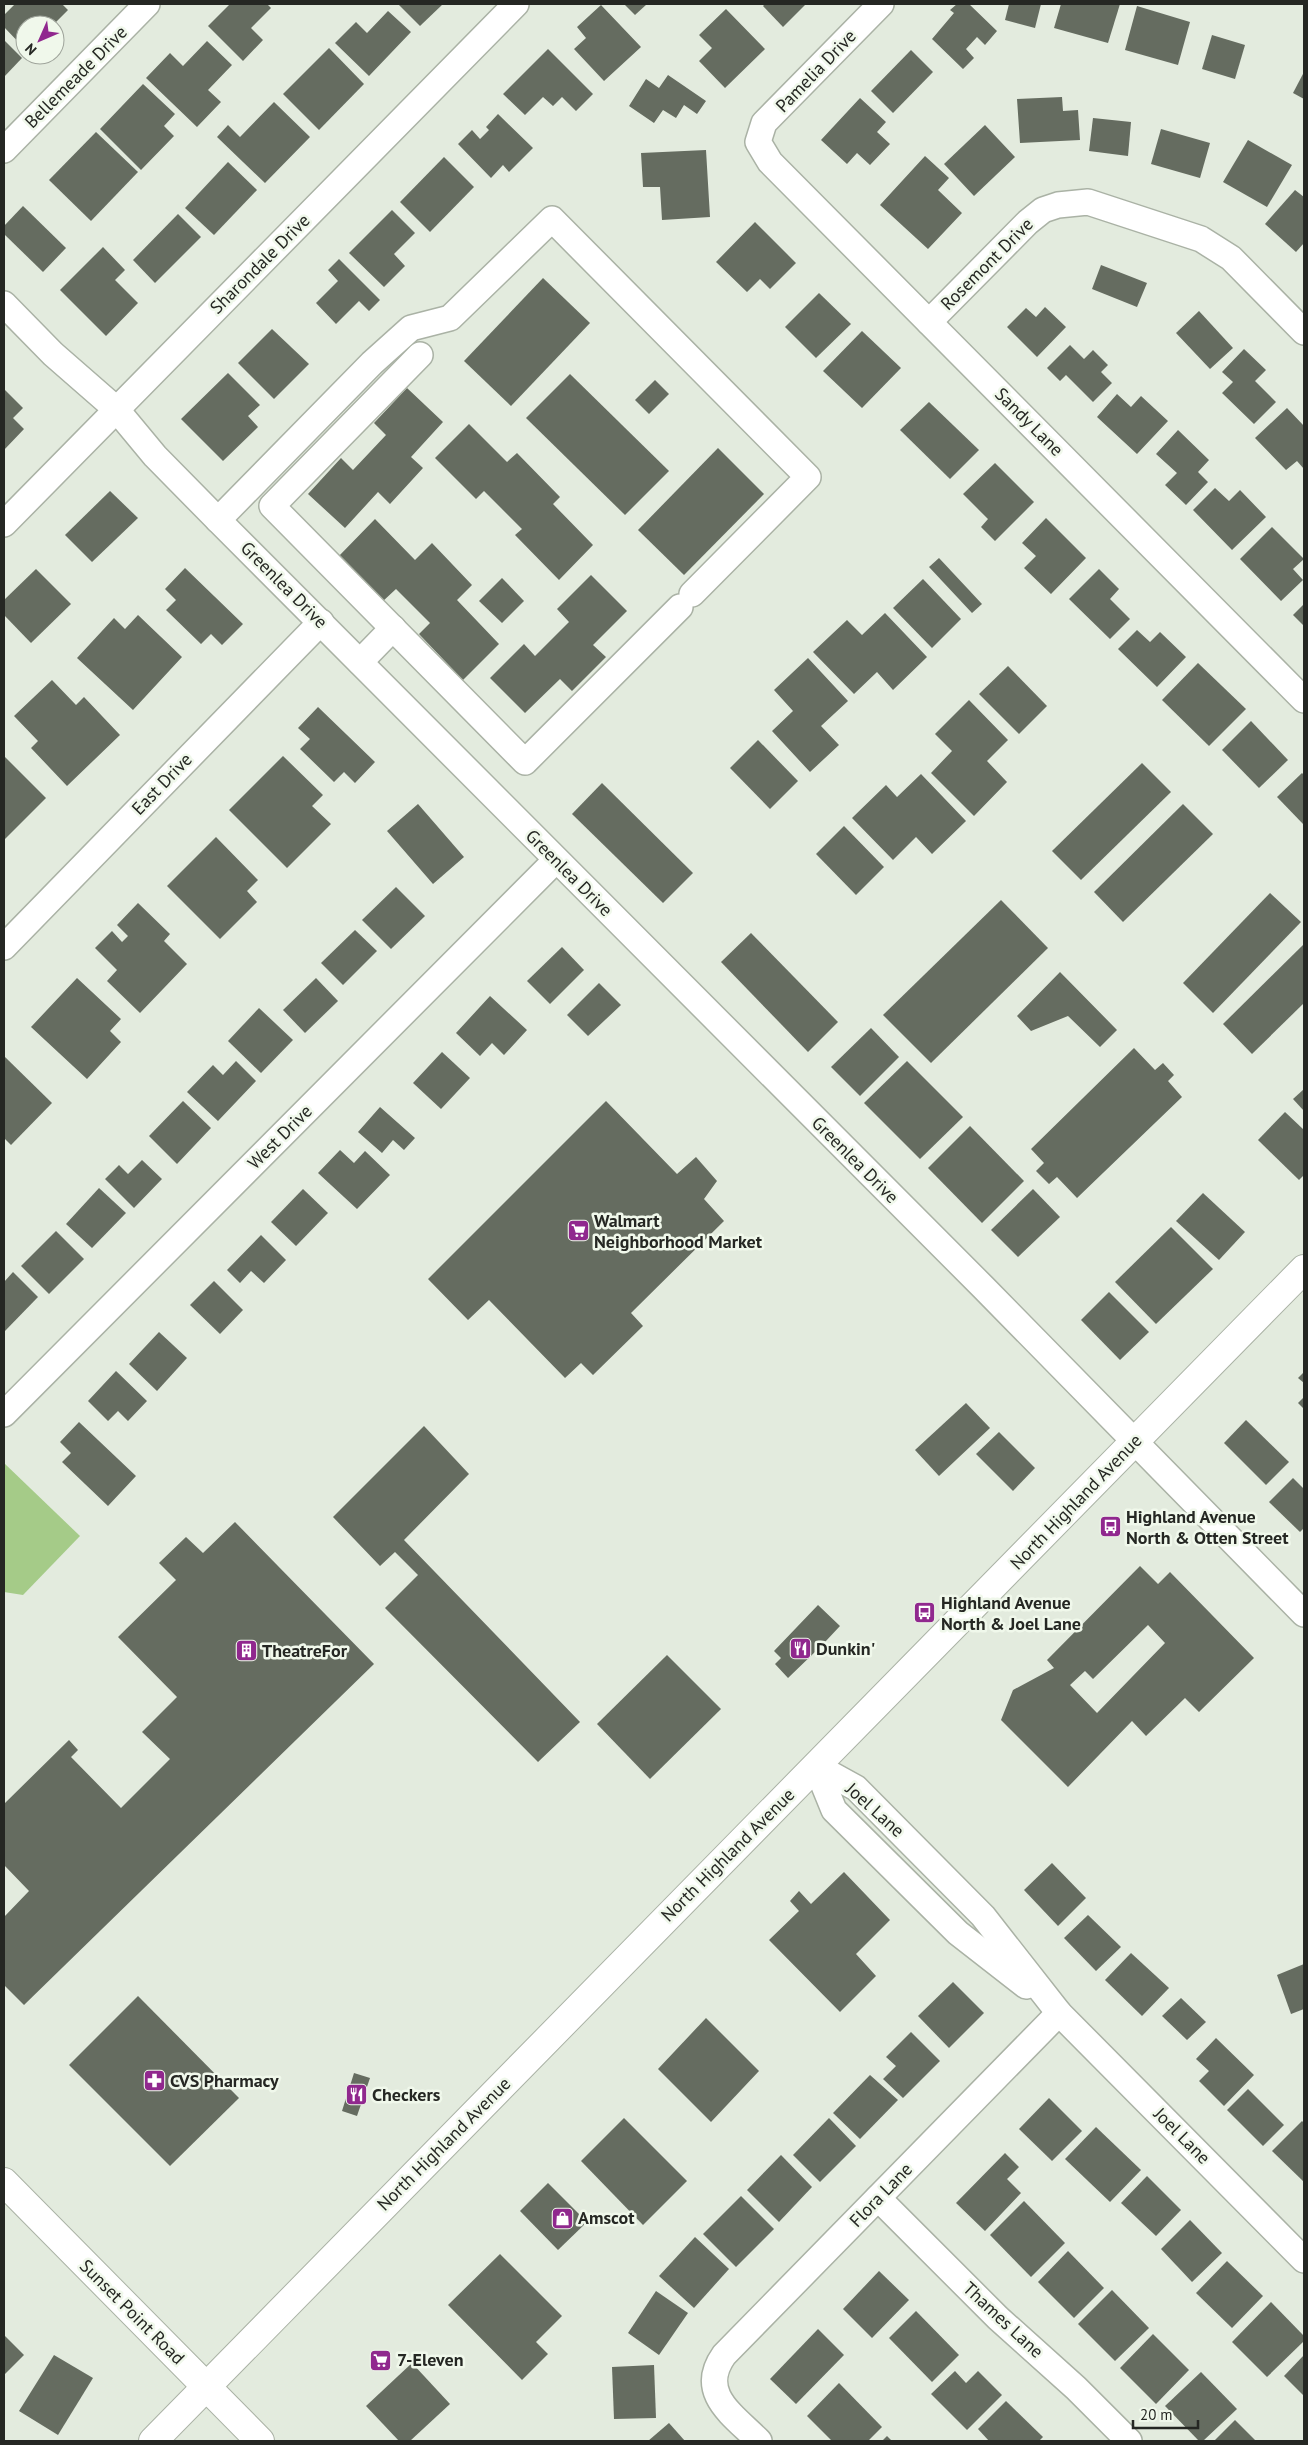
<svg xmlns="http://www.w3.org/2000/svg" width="1308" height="2445" viewBox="0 0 1308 2445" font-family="'PT Sans',sans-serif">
<rect width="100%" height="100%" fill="#e3ebde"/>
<polygon fill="#a5cb88" points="4,1463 80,1536 23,1595 4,1592"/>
<g fill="#656c60" fill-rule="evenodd">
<polygon points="15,4 62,4 68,10 53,25 25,25 25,49 4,27 4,15"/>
<polygon points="230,4 267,4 271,8 251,28 263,40 243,61 208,26"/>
<polygon points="398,4 443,4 420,26"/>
<polygon points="624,4 647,4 635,15"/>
<polygon points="765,4 806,4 783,27 763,6"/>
<polygon points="957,4 969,4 997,31 985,45 977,37 966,49 974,58 963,69 932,39 954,13 950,10"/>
<polygon points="1009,4 1041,4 1035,28 1005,20"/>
<polygon points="1061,4 1120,4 1108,43 1054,28"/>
<polygon points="601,5 641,47 604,81 574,49 586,38 577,27"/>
<polygon points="1137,6 1190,22 1178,65 1125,50"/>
<polygon points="726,9 765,49 725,88 699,61 712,48 699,35"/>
<polygon points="388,11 411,32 369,76 335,43 356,22 367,33"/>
<polygon points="1212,35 1245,45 1235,79 1202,69"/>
<polygon points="4,40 22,58 4,77"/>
<polygon points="207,41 232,65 208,90 221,102 197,127 146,78 170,53 183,66"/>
<polygon points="329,48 364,84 319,130 283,94"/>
<polygon points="548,49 593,94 576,111 562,97 553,106 543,97 525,115 503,94"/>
<polygon points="911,50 933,72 893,113 871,91"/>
<polygon points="1304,72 1304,99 1293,93"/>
<polygon points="668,75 706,101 697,114 684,105 676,118 663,110 654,123 629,106 646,79 659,88"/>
<polygon points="143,84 175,114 164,126 174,136 141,170 100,129"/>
<polygon points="1062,97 1063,111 1078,110 1080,140 1020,143 1017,99"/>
<polygon points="860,98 886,122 877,132 890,144 870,165 857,153 847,164 821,140"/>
<polygon points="274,102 310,137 265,183 217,137 228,125 240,137"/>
<polygon points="498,114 533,148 509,172 503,165 491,178 458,144 472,130 480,139 489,130 486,127"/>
<polygon points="1093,118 1131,122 1128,156 1089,151"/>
<polygon points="985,125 1015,157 974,196 944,164"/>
<polygon points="1161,129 1210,143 1200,178 1151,164"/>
<polygon points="96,132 138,172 91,221 49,180"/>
<polygon points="1248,140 1292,165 1267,207 1223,182"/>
<polygon points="706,150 710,217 662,220 660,187 643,187 641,153"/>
<polygon points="925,156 949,178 938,190 962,213 928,249 880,205"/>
<polygon points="444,157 474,187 430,232 400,202"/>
<polygon points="228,162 257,190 214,235 185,208"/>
<polygon points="1295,190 1304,197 1304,243 1296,252 1265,224"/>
<polygon points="23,206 66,248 43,272 4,234 4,226"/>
<polygon points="392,210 415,233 394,254 405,266 384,287 349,253"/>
<polygon points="178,214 201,237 155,283 133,260"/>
<polygon points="755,222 796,263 770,289 760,279 747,292 716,262"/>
<polygon points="103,247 125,270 115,280 138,303 106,336 60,290"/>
<polygon points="339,259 380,300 369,311 359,301 336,324 316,303 338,281 328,270"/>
<polygon points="1101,265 1147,283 1137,307 1092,289"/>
<polygon points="543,278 590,323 511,406 464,361"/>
<polygon points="819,293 851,324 816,358 785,327"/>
<polygon points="1045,307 1066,327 1037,357 1007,327 1026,308 1036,317"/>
<polygon points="1199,311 1233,348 1210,369 1176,333"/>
<polygon points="272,329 309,364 274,399 238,363"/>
<polygon points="862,331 901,368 862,408 823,371"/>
<polygon points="1070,345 1084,359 1093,350 1108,365 1101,372 1112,383 1093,402 1066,375 1060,381 1047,368"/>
<polygon points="1244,349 1266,370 1255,381 1276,402 1254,424 1222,393 1233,382 1222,372"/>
<polygon points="228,373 260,405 248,416 258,427 223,461 181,419"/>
<polygon points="570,374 669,471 625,515 526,418"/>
<polygon points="655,380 669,394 649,414 635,400"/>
<polygon points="407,388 443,422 411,457 423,468 390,504 378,492 345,528 308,494 341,458 353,470 386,435 374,423"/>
<polygon points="4,389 23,408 13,418 24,429 4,450"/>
<polygon points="1117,394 1131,407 1141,396 1168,421 1137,454 1097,417"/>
<polygon points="929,402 979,450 950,479 900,430"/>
<polygon points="1287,408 1304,426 1304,469 1297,461 1286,470 1255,438"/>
<polygon points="469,424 507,462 517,453 560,497 553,504 593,545 559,580 515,535 522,529 484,491 476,499 435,458"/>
<polygon points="1178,430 1209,460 1198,472 1208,482 1186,505 1165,485 1177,473 1156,454"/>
<polygon points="718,448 764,494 684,575 638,530"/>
<polygon points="995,463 1034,502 995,541 981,527 988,519 963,494"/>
<polygon points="1215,488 1229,501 1240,490 1266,517 1232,550 1193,510"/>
<polygon points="110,491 138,518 92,562 65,535"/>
<polygon points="1046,518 1086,558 1051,594 1024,568 1036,556 1022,543"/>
<polygon points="375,519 415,560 432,543 472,585 457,600 499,644 463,680 419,634 430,623 396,589 382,602 338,557"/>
<polygon points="1272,527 1304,559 1293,569 1303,580 1281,601 1240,559"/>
<polygon points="939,558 982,604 972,613 929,567"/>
<polygon points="185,568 243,624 222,645 211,634 201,644 166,610 176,600 165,589"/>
<polygon points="36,569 71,604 31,643 4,615 4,600"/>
<polygon points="1099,569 1119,589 1110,599 1130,619 1110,639 1069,599"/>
<polygon points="591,575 627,611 593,645 606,657 572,691 560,679 525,713 490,678 524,644 535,656 569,622 557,609"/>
<polygon points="502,578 524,601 502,623 479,601"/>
<polygon points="923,579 961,619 932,648 893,608"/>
<polygon points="1304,604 1304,626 1293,615"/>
<polygon points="885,613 927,657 893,690 877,672 854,694 813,652 847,620 862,635"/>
<polygon points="138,615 182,657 133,710 77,658 114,618 125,629"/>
<polygon points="1137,630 1150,642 1160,632 1186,657 1157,687 1118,649"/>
<polygon points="808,658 848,701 821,726 839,745 810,772 772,731 793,711 774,690"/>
<polygon points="1198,663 1246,709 1209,746 1162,700"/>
<polygon points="1008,666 1047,706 1019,734 979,694"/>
<polygon points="52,680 76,705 84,697 120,735 67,786 31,748 38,741 14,716"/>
<polygon points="969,700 1008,740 987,761 1007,782 974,816 931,773 952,751 935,734"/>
<polygon points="318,707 375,762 355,783 344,772 334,782 300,749 310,739 298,728"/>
<polygon points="1251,721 1288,760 1259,788 1222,750"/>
<polygon points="758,740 798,781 770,809 730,768"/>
<polygon points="4,756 46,798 4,840"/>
<polygon points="283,756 323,795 312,806 331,824 287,868 229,810"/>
<polygon points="1142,763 1171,792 1081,880 1052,851"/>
<polygon points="1302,773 1304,775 1304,825 1277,797"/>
<polygon points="921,774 966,821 932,854 916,837 893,860 852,818 886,785 897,797"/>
<polygon points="602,783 693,873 663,903 572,814"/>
<polygon points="418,804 464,857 433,884 387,831"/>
<polygon points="1183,804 1213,834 1123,922 1094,892"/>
<polygon points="844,826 884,867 856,895 816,854"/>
<polygon points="216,837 258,880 247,891 257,902 220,939 167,886"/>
<polygon points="396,887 425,916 391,949 362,920"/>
<polygon points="1270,893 1301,922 1213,1013 1183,983"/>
<polygon points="1001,900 1048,948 931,1063 883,1015"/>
<polygon points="138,903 170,934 164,941 187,964 140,1013 107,981 117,970 95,948 112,931 122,942 128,936 117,925"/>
<polygon points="355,930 377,951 343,985 321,963"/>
<polygon points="751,933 838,1022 808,1052 721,962"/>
<polygon points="1304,944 1304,1003 1252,1054 1223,1024"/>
<polygon points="562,947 584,970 550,1004 527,981"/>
<polygon points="1060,972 1117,1030 1100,1047 1068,1016 1031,1031 1017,1016"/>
<polygon points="77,978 121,1019 110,1031 121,1042 87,1079 31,1027"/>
<polygon points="316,978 338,1001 305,1033 283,1010"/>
<polygon points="599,983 621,1005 588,1036 567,1015"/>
<polygon points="490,996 527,1030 504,1055 492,1043 480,1056 456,1033"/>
<polygon points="259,1008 293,1040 261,1073 228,1041"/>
<polygon points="871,1028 899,1057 860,1096 831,1067"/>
<polygon points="1134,1048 1155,1070 1163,1063 1174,1075 1168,1081 1182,1097 1077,1198 1057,1177 1049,1184 1036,1171 1044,1163 1031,1149"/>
<polygon points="442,1052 470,1078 441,1109 413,1083"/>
<polygon points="4,1056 52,1103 11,1145 4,1138"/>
<polygon points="236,1061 256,1081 218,1121 187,1092 213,1065 223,1075"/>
<polygon points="907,1061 963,1117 920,1159 864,1103"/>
<polygon points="1304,1089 1304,1111 1293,1099"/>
<polygon points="183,1101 211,1128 177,1164 149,1136"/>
<polygon points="606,1101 677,1174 696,1157 717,1181 704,1199 724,1221 631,1313 643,1326 593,1375 581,1363 565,1378 489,1300 468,1320 428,1279"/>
<polygon points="380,1107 415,1138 404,1150 393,1140 382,1153 358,1132"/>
<polygon points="1285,1112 1304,1130 1304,1175 1299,1180 1258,1140"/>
<polygon points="970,1126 1024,1181 982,1223 928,1168"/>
<polygon points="340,1150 354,1163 365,1151 390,1175 357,1209 318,1173"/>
<polygon points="142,1160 162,1179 134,1208 105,1179 119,1165 128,1174"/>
<polygon points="99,1188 126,1213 92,1248 66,1224"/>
<polygon points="303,1189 328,1213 296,1246 271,1222"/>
<polygon points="1033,1189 1060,1217 1018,1257 991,1230"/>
<polygon points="1203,1193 1245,1232 1219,1260 1176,1221"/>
<polygon points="1171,1227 1213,1269 1156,1324 1115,1282"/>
<polygon points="56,1231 84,1259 49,1294 21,1266"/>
<polygon points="261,1235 286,1260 264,1283 251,1271 240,1283 227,1270"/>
<polygon points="13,1272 38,1297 4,1332 4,1282"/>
<polygon points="214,1281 243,1310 220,1334 190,1305"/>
<polygon points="1109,1292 1149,1332 1120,1360 1081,1320"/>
<polygon points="159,1332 187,1358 157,1391 129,1364"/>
<polygon points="116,1371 147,1401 128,1421 118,1411 108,1421 88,1401"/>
<polygon points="1304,1372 1304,1383 1298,1378"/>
<polygon points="1304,1397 1304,1409 1298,1403"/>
<polygon points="966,1403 990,1428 939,1476 915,1450"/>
<polygon points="1246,1420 1289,1462 1266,1485 1224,1443"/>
<polygon points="79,1422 136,1476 108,1506 62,1462 71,1453 60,1442"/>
<polygon points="424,1426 469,1474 404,1540 580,1722 538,1762 385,1608 418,1575 395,1552 380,1566 333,1517"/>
<polygon points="999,1432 1035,1468 1013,1491 976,1454"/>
<polygon points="1293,1478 1304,1489 1304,1528 1300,1532 1269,1502"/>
<polygon points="235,1522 374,1664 24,2005 4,1985 4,1917 29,1891 4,1865 4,1804 69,1740 78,1750 71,1757 121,1808 170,1759 142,1732 177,1697 118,1637 176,1580 159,1563 161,1561 186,1537 203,1553"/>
<path d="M1140,1566L1158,1584L1170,1572L1254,1658L1199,1712L1185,1698L1146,1736L1132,1721L1068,1787L1001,1720L1013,1690L1054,1668L1047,1660ZM1148,1625L1165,1643L1097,1713L1070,1685L1085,1671L1093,1679Z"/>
<polygon points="818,1605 840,1626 825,1642 827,1645 819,1654 816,1651 788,1678 775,1664 781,1658 774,1651"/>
<polygon points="667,1655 721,1709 650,1779 597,1724"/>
<polygon points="1052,1863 1086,1898 1058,1926 1024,1890"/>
<polygon points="844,1872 890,1920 856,1954 876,1976 840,2012 769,1940 799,1911 790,1901 799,1891 811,1904"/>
<polygon points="1088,1915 1121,1947 1096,1971 1064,1938"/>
<polygon points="1131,1953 1169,1988 1142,2016 1105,1980"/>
<polygon points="1304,1964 1304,2009 1291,2014 1277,1975"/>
<polygon points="953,1982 984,2013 949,2048 918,2016"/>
<polygon points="138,1996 239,2098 170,2166 69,2065"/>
<polygon points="1181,1998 1206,2022 1187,2040 1162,2016"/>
<polygon points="706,2018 759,2071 711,2122 658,2069"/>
<polygon points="911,2032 940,2061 903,2098 883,2079 896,2066 886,2057"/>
<polygon points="1216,2038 1254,2075 1224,2106 1199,2081 1209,2071 1196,2059"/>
<polygon points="354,2073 370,2078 357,2116 342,2111"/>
<polygon points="870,2075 898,2100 860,2139 833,2113"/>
<polygon points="1248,2089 1284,2125 1263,2146 1227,2110"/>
<polygon points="1049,2098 1082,2131 1052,2161 1019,2129"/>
<polygon points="624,2118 687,2181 643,2225 581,2161"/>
<polygon points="829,2118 856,2146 820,2182 793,2155"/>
<polygon points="1302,2121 1304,2123 1304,2182 1272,2151"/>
<polygon points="1096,2127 1141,2170 1110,2202 1065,2159"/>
<polygon points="1005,2153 1019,2167 1007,2179 1021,2193 985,2231 956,2203"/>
<polygon points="781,2155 812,2187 779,2222 747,2190"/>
<polygon points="1147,2176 1181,2210 1156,2236 1121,2203"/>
<polygon points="548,2183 587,2222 558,2250 520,2211"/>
<polygon points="741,2196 774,2229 736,2267 703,2234"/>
<polygon points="1024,2201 1065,2243 1031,2277 990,2235"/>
<polygon points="1190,2220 1222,2253 1192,2282 1161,2249"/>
<polygon points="695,2237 729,2269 694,2308 659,2276"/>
<polygon points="1068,2251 1104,2288 1074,2318 1038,2282"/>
<polygon points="500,2254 562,2316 536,2342 548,2354 522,2380 448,2305"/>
<polygon points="1227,2261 1263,2296 1232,2328 1196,2293"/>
<polygon points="879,2271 909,2300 872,2338 843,2309"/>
<polygon points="1112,2290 1149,2328 1115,2361 1078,2324"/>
<polygon points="656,2291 688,2313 659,2355 628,2333"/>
<polygon points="1271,2302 1304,2336 1304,2341 1267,2377 1232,2342"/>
<polygon points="916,2311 959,2355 932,2382 889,2338"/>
<polygon points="818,2329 844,2355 796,2404 770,2379"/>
<polygon points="1153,2334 1189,2370 1156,2404 1120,2368"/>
<polygon points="4,2335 24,2355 4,2375"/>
<polygon points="54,2355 93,2378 58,2435 19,2411"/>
<polygon points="1304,2355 1304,2396 1284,2376"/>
<polygon points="412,2363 450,2404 410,2441 399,2441 366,2406"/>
<polygon points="654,2365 656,2418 614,2419 612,2367"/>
<polygon points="955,2371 966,2383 978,2371 1002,2395 967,2430 931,2394"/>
<polygon points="1201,2372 1237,2409 1203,2441 1199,2441 1165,2406"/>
<polygon points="839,2383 882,2427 868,2441 832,2441 807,2416"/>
<polygon points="1006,2401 1043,2437 1039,2441 989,2441 978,2429"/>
<polygon points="1235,2420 1256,2441 1214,2441"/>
<polygon points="669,2423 685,2441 648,2441"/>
<polygon points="887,2436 892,2441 882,2441"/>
</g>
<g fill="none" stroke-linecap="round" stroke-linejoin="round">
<defs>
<g id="street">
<polyline points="881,4 764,123 758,142 770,162 1304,700"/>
<polyline points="4,150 147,4"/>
<polyline points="4,304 53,354 116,409 155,456 218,520 983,1287 1304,1614"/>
<polyline points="929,322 1028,222 1043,210 1058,205 1088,202 1201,239 1231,258 1304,332"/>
<polyline points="420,355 272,506 525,762 680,607"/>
<polyline points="218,520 372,363 411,328 450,318 552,219 808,477 692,594"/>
<polyline points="4,524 516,4"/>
<polyline points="360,662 393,628"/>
<polyline points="4,947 321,622"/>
<polyline points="4,1414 556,860"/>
<polyline points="816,1766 856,1788 983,1916 1059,2013 1304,2260"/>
<polyline points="816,1766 834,1810 958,1933 1026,1986"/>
<polyline points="878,2198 998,2318 1076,2388 1129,2441"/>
<path d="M759,2441C733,2415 697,2393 724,2355L1059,2013"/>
</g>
<g id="secondary">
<polyline points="4,2182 260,2441"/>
<polyline points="153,2441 1304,1269"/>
</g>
</defs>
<use href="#street" stroke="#aab2a5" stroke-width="28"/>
<use href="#secondary" stroke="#aab2a5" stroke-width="30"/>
<use href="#street" stroke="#fff" stroke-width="25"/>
<use href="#secondary" stroke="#fff" stroke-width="28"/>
</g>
<defs>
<symbol id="supermarket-square" viewBox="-11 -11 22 22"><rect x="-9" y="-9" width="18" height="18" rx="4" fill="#90288e" stroke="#f0f8eb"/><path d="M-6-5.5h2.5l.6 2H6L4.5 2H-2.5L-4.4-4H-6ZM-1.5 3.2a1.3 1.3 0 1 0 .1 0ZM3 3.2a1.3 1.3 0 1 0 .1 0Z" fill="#fff"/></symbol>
<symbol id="bus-square" viewBox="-11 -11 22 22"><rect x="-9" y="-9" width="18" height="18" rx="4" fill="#90288e" stroke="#f0f8eb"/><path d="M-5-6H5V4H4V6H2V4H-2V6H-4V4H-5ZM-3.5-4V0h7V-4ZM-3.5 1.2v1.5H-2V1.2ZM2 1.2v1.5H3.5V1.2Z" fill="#fff"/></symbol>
<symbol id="restaurant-square" viewBox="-11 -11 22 22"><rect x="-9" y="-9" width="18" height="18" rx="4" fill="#90288e" stroke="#f0f8eb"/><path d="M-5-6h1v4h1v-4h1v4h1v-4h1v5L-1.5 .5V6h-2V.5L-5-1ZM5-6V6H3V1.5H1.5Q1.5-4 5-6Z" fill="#fff"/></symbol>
<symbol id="building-square" viewBox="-11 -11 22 22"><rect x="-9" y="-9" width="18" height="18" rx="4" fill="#90288e" stroke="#f0f8eb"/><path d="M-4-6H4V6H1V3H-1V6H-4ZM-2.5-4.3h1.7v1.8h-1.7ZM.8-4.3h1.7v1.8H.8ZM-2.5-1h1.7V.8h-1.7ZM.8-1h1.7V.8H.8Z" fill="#fff"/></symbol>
<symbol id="pharmacy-square" viewBox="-11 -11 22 22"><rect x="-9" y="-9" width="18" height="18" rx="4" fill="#90288e" stroke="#f0f8eb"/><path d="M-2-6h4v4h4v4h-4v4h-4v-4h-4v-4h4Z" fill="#fff"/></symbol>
<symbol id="shop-square" viewBox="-11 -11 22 22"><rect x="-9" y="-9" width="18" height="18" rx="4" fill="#90288e" stroke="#f0f8eb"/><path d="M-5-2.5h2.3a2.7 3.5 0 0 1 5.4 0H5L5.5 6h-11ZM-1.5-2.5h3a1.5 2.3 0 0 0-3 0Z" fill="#fff"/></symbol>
</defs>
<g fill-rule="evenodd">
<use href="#supermarket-square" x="566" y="1218" width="25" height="25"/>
<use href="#bus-square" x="1098" y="1514" width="25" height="25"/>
<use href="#bus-square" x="912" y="1600" width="25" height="25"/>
<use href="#restaurant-square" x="788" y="1636" width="25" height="25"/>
<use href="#building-square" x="234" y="1638" width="25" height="25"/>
<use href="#pharmacy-square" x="142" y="2068" width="25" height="25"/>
<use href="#restaurant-square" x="344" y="2082" width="25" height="25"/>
<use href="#shop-square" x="550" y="2206" width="25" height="25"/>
<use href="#supermarket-square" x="368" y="2348" width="25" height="25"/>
</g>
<g text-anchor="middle" stroke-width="5" stroke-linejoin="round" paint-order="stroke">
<g font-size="18" fill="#252723" stroke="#f0f8eb">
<text transform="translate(816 71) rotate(-46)" y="6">Pamelia Drive</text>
<text transform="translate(76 77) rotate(-45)" y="6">Bellemeade Drive</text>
<text transform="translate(260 264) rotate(-45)" y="6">Sharondale Drive</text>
<text transform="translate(987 264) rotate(-45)" y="6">Rosemont Drive</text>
<text transform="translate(1029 422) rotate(45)" y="6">Sandy Lane</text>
<text transform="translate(284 585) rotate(45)" y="6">Greenlea Drive</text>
<text transform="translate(162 784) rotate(-46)" y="6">East Drive</text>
<text transform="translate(569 873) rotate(45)" y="6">Greenlea Drive</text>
<text transform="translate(280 1137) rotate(-45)" y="6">West Drive</text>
<text transform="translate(855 1160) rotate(45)" y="6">Greenlea Drive</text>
<text transform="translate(1076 1502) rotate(-46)" y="6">North Highland Avenue</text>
<text transform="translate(875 1810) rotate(42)" y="6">Joel Lane</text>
<text transform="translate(728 1855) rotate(-45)" y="6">North Highland Avenue</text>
<text transform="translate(1182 2136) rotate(45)" y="6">Joel Lane</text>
<text transform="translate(444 2144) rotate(-45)" y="6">North Highland Avenue</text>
<text transform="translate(881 2195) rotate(-46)" y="6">Flora Lane</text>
<text transform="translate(132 2312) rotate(45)" y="6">Sunset Point Road</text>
<text transform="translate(1003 2320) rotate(43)" y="6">Thames Lane</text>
</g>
<g font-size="18" font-weight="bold" fill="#252723" stroke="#f0f8eb" text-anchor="start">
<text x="594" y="1227">Walmart<tspan x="594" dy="21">Neighborhood Market</tspan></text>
<text x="1126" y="1523">Highland Avenue<tspan x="1126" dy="21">North &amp; Otten Street</tspan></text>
<text x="941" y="1609">Highland Avenue<tspan x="941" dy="21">North &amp; Joel Lane</tspan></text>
<text x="816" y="1655">Dunkin'</text>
<text x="262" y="1657">TheatreFor</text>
<text x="170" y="2087">CVS Pharmacy</text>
<text x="372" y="2101">Checkers</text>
<text x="578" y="2224">Amscot</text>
<text x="397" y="2366">7-Eleven</text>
</g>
</g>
<rect width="1308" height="2445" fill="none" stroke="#252723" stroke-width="10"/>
<g transform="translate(40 40) rotate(225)"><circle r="24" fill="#f0f8eb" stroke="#9fa49b"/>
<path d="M0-4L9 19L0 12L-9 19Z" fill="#90288e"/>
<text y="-8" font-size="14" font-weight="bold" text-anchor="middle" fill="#252723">N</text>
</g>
<path d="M1133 2420v8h65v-8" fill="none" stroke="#252723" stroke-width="2.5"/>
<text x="1140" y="2420" font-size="15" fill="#252723" stroke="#f0f8eb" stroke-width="4" paint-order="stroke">20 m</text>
</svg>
